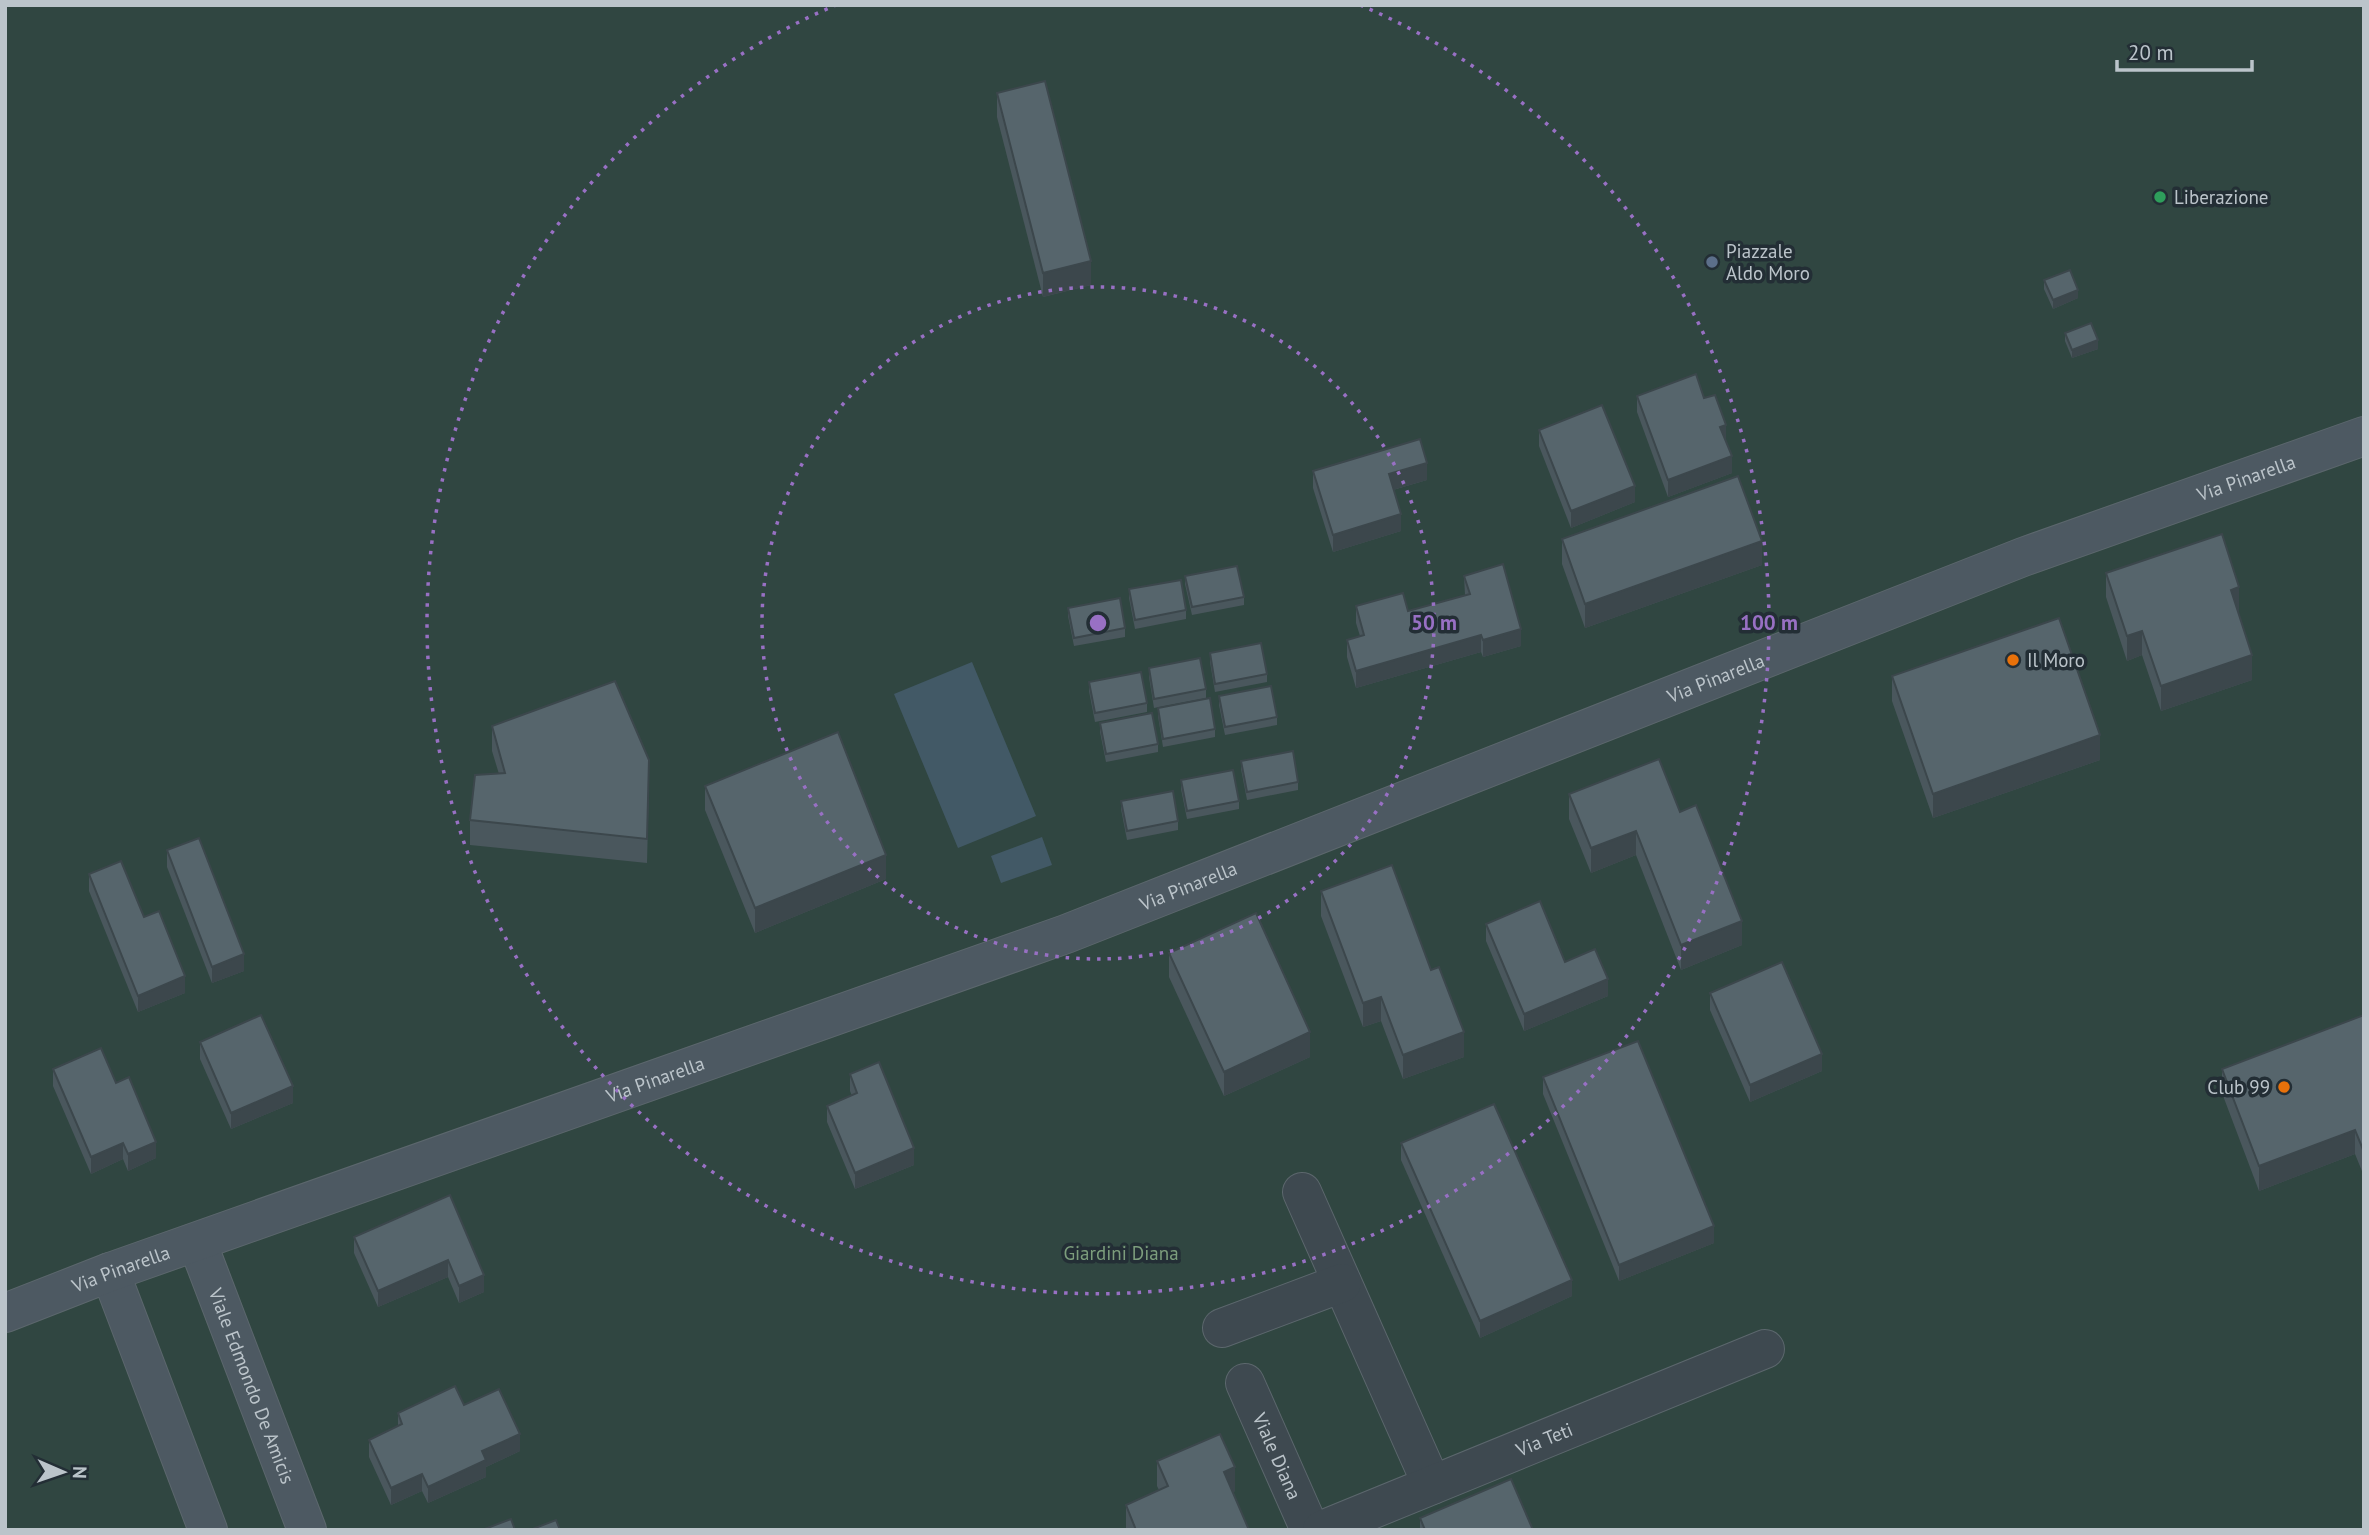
<svg xmlns="http://www.w3.org/2000/svg" width="2369" height="1535" viewBox="0 0 2369 1535" font-family="'PT Sans',sans-serif">
<rect width="100%" height="100%" fill="#2a3840"/>
<rect fill="#304641" x="5" y="5" width="2359" height="1525"/>
<g fill="#425966">
<polygon points="972,662 1036,816 958,848 894,694"/>
<polygon points="1042,837 1052,865 1001,883 991,856"/>
</g>
<g fill="none" stroke-linecap="round" stroke-linejoin="round">
<defs>
<g id="street">
<polyline points="1302,1192 1432,1485"/>
<polyline points="1222,1328 1342,1283"/>
<path id="s1" d="M1245,1383L1310,1530"/>
<path id="s2" d="M1322,1530L1765,1349"/>
</g>
<g id="secondary">
<path id="s3" d="M197,1242L307,1530"/>
<polyline points="110,1272 208,1530"/>
<path id="s4" d="M5,1313L110,1272L1066,934L2023,557L2364,436"/>
</g>
</defs>
<use href="#street" stroke="#5c676d" stroke-width="40"/>
<use href="#secondary" stroke="#5c676d" stroke-width="40"/>
<use href="#street" stroke="#3e4950" stroke-width="38"/>
<use href="#secondary" stroke="#4d5962" stroke-width="38"/>
</g>
<g fill="#4a575d">
<polygon points="997,93 1091,285 1043,297 997,117"/>
<polygon points="2044,280 2078,298 2053,309 2044,289"/>
<polygon points="2065,333 2098,349 2072,358 2065,341"/>
<polygon points="1637,396 1704,398 1726,440 1732,473 1668,497 1637,412"/>
<polygon points="1539,430 1635,502 1571,528 1539,446"/>
<polygon points="1313,471 1427,480 1393,490 1401,531 1333,552 1313,488"/>
<polygon points="1562,539 1762,565 1585,628 1562,564"/>
<polygon points="2106,573 2239,612 2238,612 2252,680 2161,711 2142,655 2127,661 2106,597"/>
<polygon points="1185,576 1244,597 1244,605 1192,615 1185,584"/>
<polygon points="1464,576 1521,646 1483,657 1481,652 1356,688 1347,657 1347,640 1360,636 1356,623 1356,606 1408,611 1465,595"/>
<polygon points="1129,589 1186,610 1186,619 1135,629 1129,598"/>
<polygon points="1068,608 1125,628 1125,637 1074,646 1068,616"/>
<polygon points="1210,653 1267,674 1267,682 1215,692 1210,662"/>
<polygon points="1149,668 1206,689 1206,698 1154,708 1149,677"/>
<polygon points="1892,676 2100,760 1933,818 1892,701"/>
<polygon points="1089,682 1147,703 1147,712 1095,722 1089,691"/>
<polygon points="1219,696 1277,717 1277,725 1225,735 1219,705"/>
<polygon points="1158,708 1215,729 1215,737 1163,747 1158,716"/>
<polygon points="1100,723 1158,744 1158,752 1106,762 1100,732"/>
<polygon points="492,726 649,784 647,863 470,845 470,820 499,774 492,751"/>
<polygon points="1241,761 1298,782 1298,790 1247,800 1241,769"/>
<polygon points="1181,780 1239,801 1239,809 1187,819 1181,789"/>
<polygon points="705,786 886,879 755,933 705,810"/>
<polygon points="1569,794 1680,812 1742,945 1681,970 1636,855 1591,873 1569,819"/>
<polygon points="1121,801 1178,821 1178,830 1127,840 1121,809"/>
<polygon points="167,850 244,971 212,983 167,867"/>
<polygon points="89,874 144,917 185,993 138,1012 89,891"/>
<polygon points="1321,891 1464,1057 1403,1079 1381,1021 1363,1027 1321,916"/>
<polygon points="1486,924 1565,962 1608,996 1524,1031 1486,941"/>
<polygon points="1169,953 1310,1057 1224,1096 1169,977"/>
<polygon points="1710,993 1822,1071 1750,1102 1710,1010"/>
<polygon points="2364,1015 2364,1176 2355,1154 2259,1191 2222,1093 2222,1069"/>
<polygon points="200,1042 293,1103 231,1129 200,1059"/>
<polygon points="53,1069 116,1083 156,1158 128,1171 123,1159 91,1174 53,1086"/>
<polygon points="850,1074 914,1165 855,1189 827,1122 827,1106 852,1096 850,1091"/>
<polygon points="1543,1077 1714,1243 1619,1281 1543,1094"/>
<polygon points="1401,1143 1572,1296 1480,1338 1401,1160"/>
<polygon points="450,1195 484,1292 459,1303 448,1277 378,1307 354,1253 354,1237"/>
<polygon points="464,1405 520,1451 486,1467 486,1477 428,1503 422,1491 391,1505 369,1457 369,1440 398,1427 398,1413"/>
<polygon points="1157,1461 1235,1491 1233,1492 1249,1530 1126,1530 1126,1505 1159,1490 1157,1486"/>
<polygon points="1420,1518 1533,1530 1420,1530"/>
</g>
<g fill="#3c474c">
<polygon points="1091,261 1091,285 1043,297 1043,273"/>
<polygon points="2078,290 2078,298 2053,309 2053,300"/>
<polygon points="2098,340 2098,349 2072,358 2072,350"/>
<polygon points="1726,425 1726,442 1720,427"/>
<polygon points="1732,456 1732,473 1668,497 1668,480"/>
<polygon points="1427,463 1427,480 1389,491 1389,474"/>
<polygon points="1635,486 1635,502 1571,528 1571,511"/>
<polygon points="1401,514 1401,531 1333,552 1333,535"/>
<polygon points="1762,541 1762,565 1585,628 1585,604"/>
<polygon points="2239,587 2239,612 2231,614 2231,590"/>
<polygon points="1521,629 1521,646 1483,657 1483,640"/>
<polygon points="2142,631 2142,655 2127,661 2127,636"/>
<polygon points="1481,635 1481,652 1356,688 1356,671"/>
<polygon points="2252,655 2252,680 2161,711 2161,686"/>
<polygon points="2100,735 2100,760 1933,818 1933,794"/>
<polygon points="1636,831 1636,855 1591,873 1591,848"/>
<polygon points="886,855 886,879 755,933 755,908"/>
<polygon points="1742,921 1742,945 1681,970 1681,945"/>
<polygon points="244,954 244,971 212,983 212,967"/>
<polygon points="185,976 185,993 138,1012 138,996"/>
<polygon points="1608,979 1608,996 1524,1031 1524,1014"/>
<polygon points="1381,997 1381,1021 1363,1027 1363,1003"/>
<polygon points="1310,1032 1310,1057 1224,1096 1224,1072"/>
<polygon points="1464,1032 1464,1057 1403,1079 1403,1055"/>
<polygon points="1822,1054 1822,1071 1750,1102 1750,1085"/>
<polygon points="293,1086 293,1103 231,1129 231,1113"/>
<polygon points="2355,1130 2355,1154 2259,1191 2259,1166"/>
<polygon points="156,1142 156,1158 128,1171 128,1154"/>
<polygon points="123,1143 123,1159 91,1174 91,1157"/>
<polygon points="914,1148 914,1165 855,1189 855,1173"/>
<polygon points="1714,1226 1714,1243 1619,1281 1619,1265"/>
<polygon points="448,1260 448,1277 378,1307 378,1291"/>
<polygon points="484,1275 484,1292 459,1303 459,1286"/>
<polygon points="1572,1280 1572,1296 1480,1338 1480,1321"/>
<polygon points="520,1434 520,1451 486,1467 486,1477 428,1503 428,1487 482,1451"/>
<polygon points="1235,1467 1235,1491 1224,1496 1224,1472"/>
<polygon points="422,1474 422,1491 391,1505 391,1488"/>
</g>
<g fill="#56656c" stroke="#3c474c" stroke-width="2">
<polygon points="1045,81 1091,261 1043,273 997,93"/>
<polygon points="2070,270 2078,290 2053,300 2044,280"/>
<polygon points="2091,323 2098,340 2072,350 2065,333"/>
<polygon points="1696,374 1704,398 1715,395 1726,425 1720,427 1732,456 1668,480 1637,396"/>
<polygon points="1602,405 1635,486 1571,511 1539,430"/>
<polygon points="1420,439 1427,463 1389,474 1401,514 1333,535 1313,471"/>
<polygon points="1738,476 1762,541 1585,604 1562,539"/>
<polygon points="2222,534 2239,587 2231,590 2252,655 2161,686 2142,631 2127,636 2106,573"/>
<polygon points="1503,564 1521,629 1483,640 1481,635 1356,671 1347,640 1364,635 1356,606 1403,593 1408,611 1470,594 1464,576"/>
<polygon points="1237,566 1244,597 1192,607 1185,576"/>
<polygon points="1181,580 1186,610 1135,620 1129,589"/>
<polygon points="1120,598 1125,628 1074,638 1068,608"/>
<polygon points="2059,618 2100,735 1933,794 1892,676"/>
<polygon points="1261,643 1267,674 1215,684 1210,653"/>
<polygon points="1200,658 1206,689 1154,699 1149,668"/>
<polygon points="1141,672 1147,703 1095,713 1089,682"/>
<polygon points="615,681 649,760 647,839 470,820 475,775 505,773 492,726"/>
<polygon points="1271,686 1277,717 1225,727 1219,696"/>
<polygon points="1210,698 1215,729 1163,739 1158,708"/>
<polygon points="1152,713 1158,744 1106,754 1100,723"/>
<polygon points="838,732 886,855 755,908 705,786"/>
<polygon points="1293,751 1298,782 1247,792 1241,761"/>
<polygon points="1659,759 1680,812 1696,805 1742,921 1681,945 1636,831 1591,848 1569,794"/>
<polygon points="1233,770 1239,801 1187,811 1181,780"/>
<polygon points="1173,791 1178,821 1127,831 1121,801"/>
<polygon points="199,838 244,954 212,967 167,850"/>
<polygon points="121,861 144,917 159,911 185,976 138,996 89,874"/>
<polygon points="1392,865 1431,970 1439,967 1464,1032 1403,1055 1381,997 1363,1003 1321,891"/>
<polygon points="1540,901 1565,962 1595,949 1608,979 1524,1014 1486,924"/>
<polygon points="1256,913 1310,1032 1224,1072 1169,953"/>
<polygon points="1782,962 1822,1054 1750,1085 1710,993"/>
<polygon points="261,1015 293,1086 231,1113 200,1042"/>
<polygon points="2364,1015 2364,1152 2355,1130 2259,1166 2222,1069"/>
<polygon points="1638,1041 1714,1226 1619,1265 1543,1077"/>
<polygon points="101,1048 116,1083 129,1077 156,1142 128,1154 123,1143 91,1157 53,1069"/>
<polygon points="879,1062 914,1148 855,1173 827,1106 857,1093 850,1074"/>
<polygon points="1494,1104 1572,1280 1480,1321 1401,1143"/>
<polygon points="450,1195 484,1275 459,1286 448,1260 378,1291 354,1237"/>
<polygon points="455,1386 464,1405 499,1389 520,1434 482,1451 486,1460 428,1487 422,1474 391,1488 369,1440 402,1424 398,1413"/>
<polygon points="1220,1434 1235,1467 1224,1472 1249,1530 1136,1530 1126,1505 1168,1486 1157,1461"/>
<polygon points="1511,1479 1533,1530 1425,1530 1420,1518"/>
<polygon points="511,1519 515,1530 482,1530"/>
<polygon points="556,1520 560,1530 530,1530"/>
</g>
<g fill="none" stroke="#9870c4" stroke-width="3.5" stroke-dasharray="3.5 7">
<circle cx="1098" cy="623" r="336"/>
<path d="M1360 5A671 671 0 1 1 836 5"/>
</g>
<circle fill="#2e9e5b" stroke="#232e35" stroke-width="2.5" cx="2160" cy="197" r="7"/>
<circle fill="#5c6f8a" stroke="#232e35" stroke-width="2.5" cx="1712" cy="262" r="7"/>
<g fill="#e8710a" stroke="#232e35" stroke-width="2.5">
<circle cx="2013" cy="660" r="7"/>
<circle cx="2284" cy="1087" r="7"/>
</g>
<g text-anchor="middle" stroke-width="7" stroke-linejoin="round" paint-order="stroke">
<g font-size="19" fill="#bbc4ca" stroke="#232e35" text-anchor="start">
<text x="2174" y="204">Liberazione</text>
<text x="1726" y="258">Piazzale<tspan x="1726" dy="22">Aldo Moro</tspan></text>
<text x="2027" y="667">Il Moro</text>
<text x="2270" y="1094" text-anchor="end">Club 99</text>
</g>
<g font-size="19" fill="#bbc4ca" stroke="#232e35">
<text dy="7" stroke="none"><textPath href="#s4" startOffset="2392">Via Pinarella</textPath></text>
<text dy="7" stroke="none"><textPath href="#s4" startOffset="1825">Via Pinarella</textPath></text>
<text dy="7" stroke="none"><textPath href="#s4" startOffset="1258">Via Pinarella</textPath></text>
<text dy="7" stroke="none"><textPath href="#s4" startOffset="691">Via Pinarella</textPath></text>
<text dy="7" stroke="none"><textPath href="#s4" startOffset="124">Via Pinarella</textPath></text>
<text dy="7" stroke="none"><textPath href="#s3" startOffset="154">Viale Edmondo De Amicis</textPath></text>
<text dy="7" stroke="none"><textPath href="#s2" startOffset="240">Via Teti</textPath></text>
<text dy="7" stroke="none"><textPath href="#s1" startOffset="80">Viale Diana</textPath></text>
</g>
<g font-size="19" fill="#7c9d7c" stroke="#232e35">
<text x="1121" y="1260">Giardini Diana</text>
</g>
</g>
<circle cx="1098" cy="623" r="10" fill="#9870c4" stroke="#232e35" stroke-width="3.5"/>
<g font-size="21" text-anchor="middle" font-weight="bold" fill="#9870c4" stroke="#232e35" stroke-width="7" stroke-linejoin="round" paint-order="stroke">
<text x="1434" y="630">50 m</text>
<text x="1769" y="630">100 m</text>
</g>
<rect width="2369" height="1535" fill="none" stroke="#bbc4ca" stroke-width="14"/>
<g transform="translate(63 1472) rotate(92)" stroke="#232e35" stroke-width="5" paint-order="stroke">
<path d="M0-5L12 26L0 18L-12 26Z" fill="#bbc4ca"/>
<text y="-10" font-size="19" font-weight="bold" text-anchor="middle" fill="#bbc4ca">N</text>
</g>
<path d="M2117 60v10h135v-10" fill="none" stroke="#bbc4ca" stroke-width="3.5"/>
<text x="2128" y="60" font-size="21" fill="#bbc4ca" stroke="#232e35" stroke-width="5" paint-order="stroke">20 m</text>
</svg>
